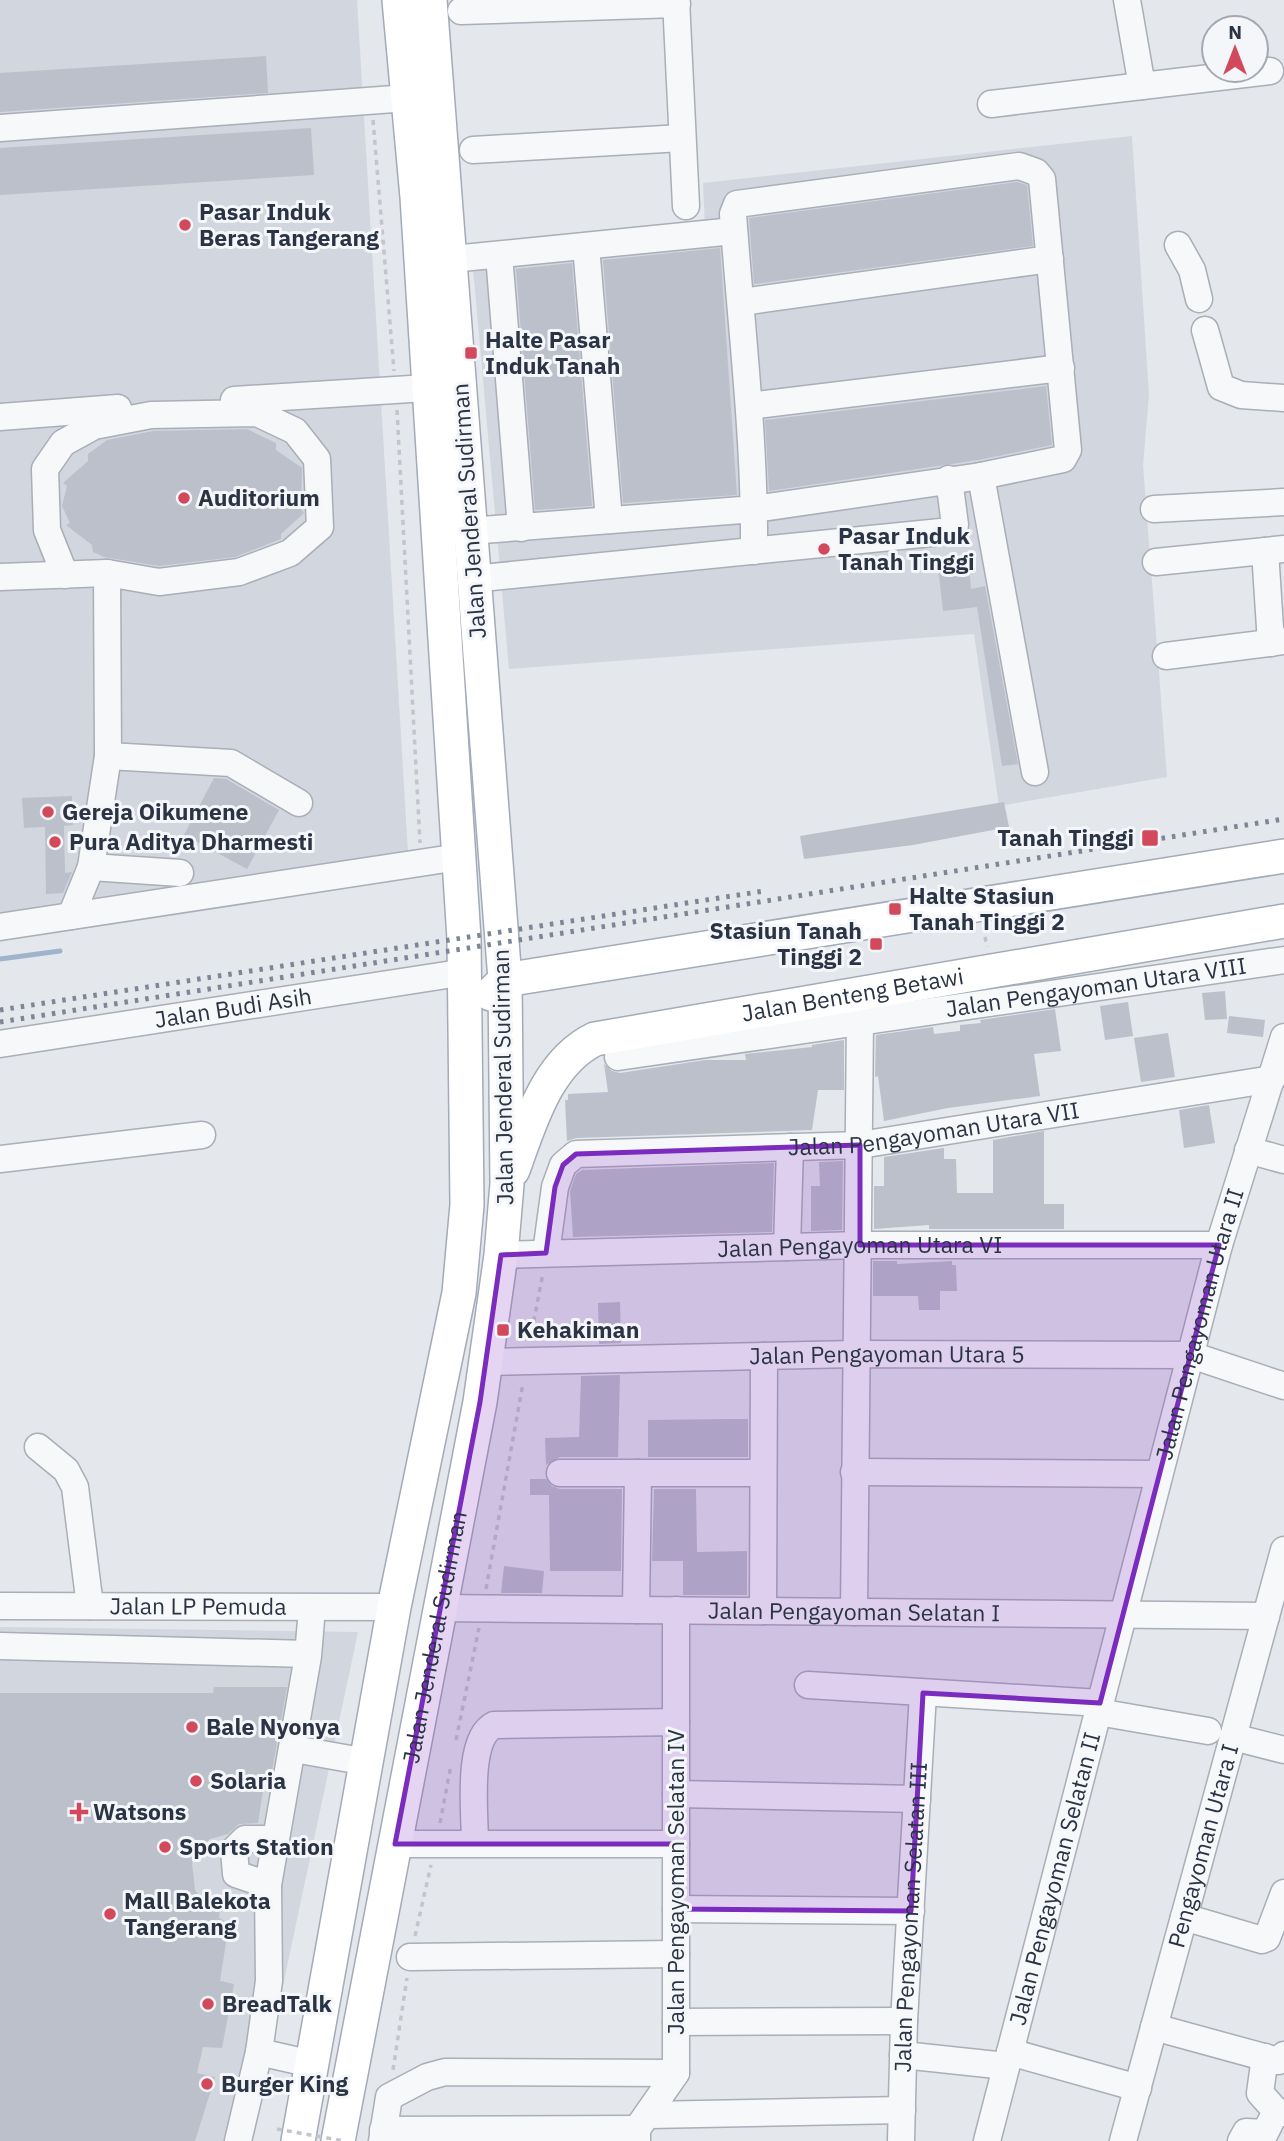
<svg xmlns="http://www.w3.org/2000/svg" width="1284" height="2141" viewBox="0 0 1284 2141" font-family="'IBM Plex Sans',sans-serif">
<rect width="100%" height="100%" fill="#e4e7ec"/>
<g fill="#d2d6de">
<polygon points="0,0 357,0 408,853 0,920"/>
<polygon points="1132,136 1149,395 1143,465 1167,777 999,806 974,634 509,669 471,246 705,228 703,183"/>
<polygon points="0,1627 358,1632 250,2141 0,2141"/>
</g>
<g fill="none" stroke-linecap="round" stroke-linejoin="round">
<polyline stroke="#9fb4cc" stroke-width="5" points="0,959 60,951"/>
</g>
<g fill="#bbc0ca">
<polygon points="266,56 268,93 0,112 0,73"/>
<polygon points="311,128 314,175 0,195 0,148"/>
<polygon points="1017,182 1027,185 1033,246 754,284 749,218"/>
<polygon points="720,248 737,495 623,503 603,260"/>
<polygon points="572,263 592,506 535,510 516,269"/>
<polygon points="1046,386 1052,445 978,460 769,491 765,420"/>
<polygon points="247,429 276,443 276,450 302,468 301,509 304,513 281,534 281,539 235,557 159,566 104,557 93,552 92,545 66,525 70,523 62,506 67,486 63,483 88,461 88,454 107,440 153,431"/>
<polygon points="968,554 971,589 985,586 1018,764 1002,766 977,607 943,611 937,558"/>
<polygon points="214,778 226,779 279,810 247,869 184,835"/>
<polygon points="72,796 73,825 64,826 65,873 72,872 63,893 46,894 45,827 24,828 22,798"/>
<polygon points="1004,802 1009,827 913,845 804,859 800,836"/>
<polygon points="1225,991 1227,1019 1205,1020 1202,993"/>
<polygon points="1128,1002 1133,1036 1105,1040 1100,1006"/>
<polygon points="1055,1009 1061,1051 1034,1054 1040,1096 948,1108 884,1121 878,1076 875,1077 876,1035 933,1027 934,1034 960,1031 960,1025 981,1023 980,1020"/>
<polygon points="1229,1016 1265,1020 1263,1037 1227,1033"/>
<polygon points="1168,1033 1175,1077 1141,1082 1134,1038"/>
<polygon points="844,1040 844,1090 818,1090 812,1130 576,1138 567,1141 565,1100 568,1100 568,1094 608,1092 604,1064 612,1071 620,1073 705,1060 746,1060 745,1054 812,1047 812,1045"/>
<polygon points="1209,1105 1215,1143 1184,1148 1179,1110"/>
<polygon points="1044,1131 1044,1204 1064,1204 1064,1229 929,1229 929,1225 874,1229 874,1186 884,1186 884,1157 944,1148 944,1159 956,1159 957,1193 993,1193 993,1140"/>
<polygon points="843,1161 842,1230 811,1231 811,1186 820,1186 819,1162"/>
<polygon points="774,1163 772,1232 573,1237 570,1191 576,1174 582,1170"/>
<polygon points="873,1261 897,1261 897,1264 952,1261 952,1265 956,1265 957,1291 940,1291 940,1310 919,1310 918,1296 873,1296"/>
<polygon points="620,1302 621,1343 599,1344 598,1303"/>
<polygon points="620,1375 618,1457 560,1457 546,1465 545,1438 579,1437 581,1376"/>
<polygon points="730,1419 748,1419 748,1457 648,1457 648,1420"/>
<polygon points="530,1479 546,1479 552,1486 560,1489 622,1489 621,1571 550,1571 549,1495 530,1495"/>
<polygon points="654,1489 696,1489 697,1552 747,1551 747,1595 683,1595 683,1561 652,1561"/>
<polygon points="504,1566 544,1571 542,1593 501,1593"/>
<polygon points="214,1687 287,1687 270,1782 264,1783 258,1823 239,1824 228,1834 210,1839 196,1853 192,1863 195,1890 201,1898 220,1909 219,1918 229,1923 220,1981 234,1984 222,2048 203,2047 197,2073 215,2077 195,2141 0,2141 0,1693 213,1693"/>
</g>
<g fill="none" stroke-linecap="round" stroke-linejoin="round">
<defs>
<g id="minor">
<polyline points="676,0 686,206"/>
<polyline points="1127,0 1142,86 1270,71"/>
<polyline points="461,11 677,4"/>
<polyline points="991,104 1142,86"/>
<polyline points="0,128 408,98"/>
<polyline points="473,150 682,138"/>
<polyline points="1178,245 1192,270 1199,299"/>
<polyline points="586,246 609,520"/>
<polyline points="499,255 521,528"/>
<polyline points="432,261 734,231"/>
<polyline points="742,302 1050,259"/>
<polyline points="1205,330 1221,387 1241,395 1284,398"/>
<polyline points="234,400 427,388"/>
<polyline points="749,406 1061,368"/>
<polyline points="0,417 118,408"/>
<polyline points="981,476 1035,772"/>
<polyline points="1154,509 1284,502"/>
<path d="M469,531L755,509L981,476L1063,459L1068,450L1042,179L1036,172L1019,166L737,204L733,214C741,326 755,438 754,551"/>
<polyline points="1265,551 1271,643"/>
<polyline points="1156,562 1284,549"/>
<polyline points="65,575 47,530 45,469 63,443 94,426 151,415 257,413 295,431 317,459 320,527 290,553 239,572 159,582 107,573 108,756"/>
<polyline points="0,577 107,573"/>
<polyline points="472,579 951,531 955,525 949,479"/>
<polyline points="1166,656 1284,641"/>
<polyline points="91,867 180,873"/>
<polyline points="71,916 91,867 108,756 231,763 299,803"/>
<polyline points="0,927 459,857"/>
<path id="s1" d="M0,1044L466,972"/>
<path id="s2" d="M618,1057L1284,960"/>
<polyline points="1248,1150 1284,1160"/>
<polyline points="0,1159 202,1135"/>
<polyline points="787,1247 790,1147"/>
<path id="s3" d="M546,1253L555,1187L563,1165L576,1154L860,1145L1272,1079"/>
<path id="s4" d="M501,1255L860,1245H1219"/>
<path id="s5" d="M486,1362L855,1354L1191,1355L1284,1386"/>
<polyline points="38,1447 66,1470 75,1487 90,1606"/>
<polyline points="854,1472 1159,1474"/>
<polyline points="560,1473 763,1473"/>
<path id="s6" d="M0,1606L394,1607"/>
<path id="s7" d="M441,1608L1266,1616"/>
<polyline points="636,1610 638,1473"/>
<polyline points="763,1611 764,1356"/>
<polyline points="854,1612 860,1020"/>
<polyline points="0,1646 307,1654"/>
<polyline points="808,1685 1100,1703"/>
<polyline points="1098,1712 1208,1731"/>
<polyline points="1233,1737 1284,1750"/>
<polyline points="294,1749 367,1762"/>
<polyline points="676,1794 917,1799"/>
<path d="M475,1843C475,1814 466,1739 494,1725L676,1722"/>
<polyline points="395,1844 676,1844"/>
<polyline points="268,1885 276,1839"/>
<polyline points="676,1909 911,1911"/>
<polyline points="1184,1917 1262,1940 1267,1938 1284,1893"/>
<polyline points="410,1957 676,1954"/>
<polyline points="676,2022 904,2021"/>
<polyline points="1154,2027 1278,2061 1284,2055"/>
<polyline points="259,2052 312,2064"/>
<polyline points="1010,2052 1138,2088"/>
<polyline points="903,2055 1006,2066"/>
<polyline points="1265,2057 1260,2093 1276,2111 1284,2113"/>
<polyline points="649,2115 902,2110"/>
<polyline points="383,2130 637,2129"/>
<polyline points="238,2141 259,2052 269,1981 268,1885 236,1874 234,1850 245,1839 276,1839 308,1656 312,1608"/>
<polyline points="382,2141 389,2097 427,2077 445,2072 676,2073"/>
<polyline points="637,2141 637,2129 676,2073 676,1610"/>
<path id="s8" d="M901,2141L904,2021L923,1693"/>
<path id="s9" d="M987,2141L1219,1245L1284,1037"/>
<path id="s10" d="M1123,2141L1284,1550"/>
<polyline points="1241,2141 1246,2132 1265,2133 1276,2111"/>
</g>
<g id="major">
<polyline points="491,994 505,980 1284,856"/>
<path id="s11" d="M513,1170C530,1123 547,1062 595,1039L1284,921"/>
<polyline points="298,2141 394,1607 459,1293 467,1205 464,939 417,197 399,0"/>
<path id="s12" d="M338,2141L480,1402L501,1255L507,1184L505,980L430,0"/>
</g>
</defs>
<use href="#minor" stroke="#a9aeb7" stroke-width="29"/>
<use href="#major" stroke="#a3abb8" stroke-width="36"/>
<g stroke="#c2c5cb" stroke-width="3.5" stroke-dasharray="5 5" stroke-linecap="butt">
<polyline points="373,120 394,371"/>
<polyline points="397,410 420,843"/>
<polyline points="983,927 987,947"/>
<polyline points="530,1341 543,1273"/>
<polyline points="486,1589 523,1383"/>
<polyline points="456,1740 479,1628"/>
<polyline points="440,1823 451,1765"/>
<polyline points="415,1936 431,1865"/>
<polyline points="393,2070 407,1978"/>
</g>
<use href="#minor" stroke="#f7f8fa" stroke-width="26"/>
<use href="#major" stroke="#fff" stroke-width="33"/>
<g stroke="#7d8696" stroke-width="5" stroke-dasharray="3.5 7" stroke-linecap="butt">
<polyline points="0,1010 764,891"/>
<polyline points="0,1022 1284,819"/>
</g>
<polyline stroke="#c2c5cb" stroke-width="3.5" stroke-dasharray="5 5" stroke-linecap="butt" points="277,2129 344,2141"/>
</g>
<path fill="#7b2cbf" fill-opacity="0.2" stroke="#7b2cbf" stroke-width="5" stroke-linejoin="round" d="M860,1145V1245H1219L1100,1703L923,1693L911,1911L676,1909V1844H395L480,1402L501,1255L546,1253L555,1187L563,1165L576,1154Z"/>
<g fill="#d1495b" stroke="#f4f6f9" stroke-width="2.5">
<circle cx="185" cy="225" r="7"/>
<rect x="464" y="346" width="14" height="14" rx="3.5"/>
<circle cx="184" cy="498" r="7"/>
<circle cx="824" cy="549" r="7"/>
<circle cx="48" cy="812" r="7"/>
<rect x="1141" y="829" width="18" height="18" rx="3.5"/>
<circle cx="55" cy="842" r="7"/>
<rect x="888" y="902" width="14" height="14" rx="3.5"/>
<rect x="869" y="937" width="14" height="14" rx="3.5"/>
<rect x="496" y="1323" width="14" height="14" rx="3.5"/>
<circle cx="192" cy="1727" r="7"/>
<circle cx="196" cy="1781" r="7"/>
<path d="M75.5 1801.5h7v7h7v7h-7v7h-7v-7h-7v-7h7z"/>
<circle cx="165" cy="1847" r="7"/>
<circle cx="110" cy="1914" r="7"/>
<circle cx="208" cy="2004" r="7"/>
<circle cx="207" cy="2084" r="7"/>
</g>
<g text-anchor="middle" stroke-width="6" stroke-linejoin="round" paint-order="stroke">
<g font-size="23" font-weight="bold" fill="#2b3445" stroke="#f4f6f9" text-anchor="start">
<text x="199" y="220">Pasar Induk<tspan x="199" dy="26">Beras Tangerang</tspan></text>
<text x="485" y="348">Halte Pasar<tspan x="485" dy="26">Induk Tanah</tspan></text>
<text x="198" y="506">Auditorium</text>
<text x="838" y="544">Pasar Induk<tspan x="838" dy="26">Tanah Tinggi</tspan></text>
<text x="62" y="820">Gereja Oikumene</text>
<text x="1134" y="846" text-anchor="end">Tanah Tinggi</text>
<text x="69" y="850">Pura Aditya Dharmesti</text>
<text x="909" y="904">Halte Stasiun<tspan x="909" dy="26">Tanah Tinggi 2</tspan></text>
<text x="862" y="939" text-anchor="end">Stasiun Tanah<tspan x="862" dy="26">Tinggi 2</tspan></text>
<text x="517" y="1338">Kehakiman</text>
<text x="206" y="1735">Bale Nyonya</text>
<text x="210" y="1789">Solaria</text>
<text x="93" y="1820">Watsons</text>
<text x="179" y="1855">Sports Station</text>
<text x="124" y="1909">Mall Balekota<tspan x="124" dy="26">Tangerang</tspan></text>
<text x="222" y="2012">BreadTalk</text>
<text x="221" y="2092">Burger King</text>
</g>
<g font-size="23" fill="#2b3445" stroke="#f4f6f9">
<text transform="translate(469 511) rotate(-94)" y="8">Jalan Jenderal Sudirman</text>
<text dy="8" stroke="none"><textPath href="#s2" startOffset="483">Jalan Pengayoman Utara VIII</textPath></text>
<text dy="8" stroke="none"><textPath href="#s11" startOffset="420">Jalan Benteng Betawi</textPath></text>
<text dy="8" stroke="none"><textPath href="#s1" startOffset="236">Jalan Budi Asih</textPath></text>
<text transform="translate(503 1077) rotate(-91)" y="8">Jalan Jenderal Sudirman</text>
<text dy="8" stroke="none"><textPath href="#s3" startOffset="466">Jalan Pengayoman Utara VII</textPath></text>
<text dy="8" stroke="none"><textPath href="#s4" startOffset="359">Jalan Pengayoman Utara VI</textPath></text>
<text dy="8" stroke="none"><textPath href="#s9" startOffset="844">Jalan Pengayoman Utara II</textPath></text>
<text dy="8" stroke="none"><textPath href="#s5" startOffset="401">Jalan Pengayoman Utara 5</textPath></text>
<text dy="8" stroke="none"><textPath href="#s6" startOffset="198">Jalan LP Pemuda</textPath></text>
<text dy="8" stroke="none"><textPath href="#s7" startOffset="413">Jalan Pengayoman Selatan I</textPath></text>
<text dy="8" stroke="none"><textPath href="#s12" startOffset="513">Jalan Jenderal Sudirman</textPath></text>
<text dy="8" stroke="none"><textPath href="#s10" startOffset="306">Pengayoman Utara I</textPath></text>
<text dy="8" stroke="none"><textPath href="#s9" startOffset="271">Jalan Pengayoman Selatan II</textPath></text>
<text transform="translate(676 1882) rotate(-90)" y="8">Jalan Pengayoman Selatan IV</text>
<text dy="8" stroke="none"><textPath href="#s8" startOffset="224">Jalan Pengayoman Selatan III</textPath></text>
</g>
</g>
<g transform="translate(1235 49)"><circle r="33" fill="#f4f6f9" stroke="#a4a8b1" stroke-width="2"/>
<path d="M0-5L12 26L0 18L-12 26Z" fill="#d1495b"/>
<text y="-10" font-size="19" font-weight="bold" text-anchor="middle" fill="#2b3445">N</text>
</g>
</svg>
